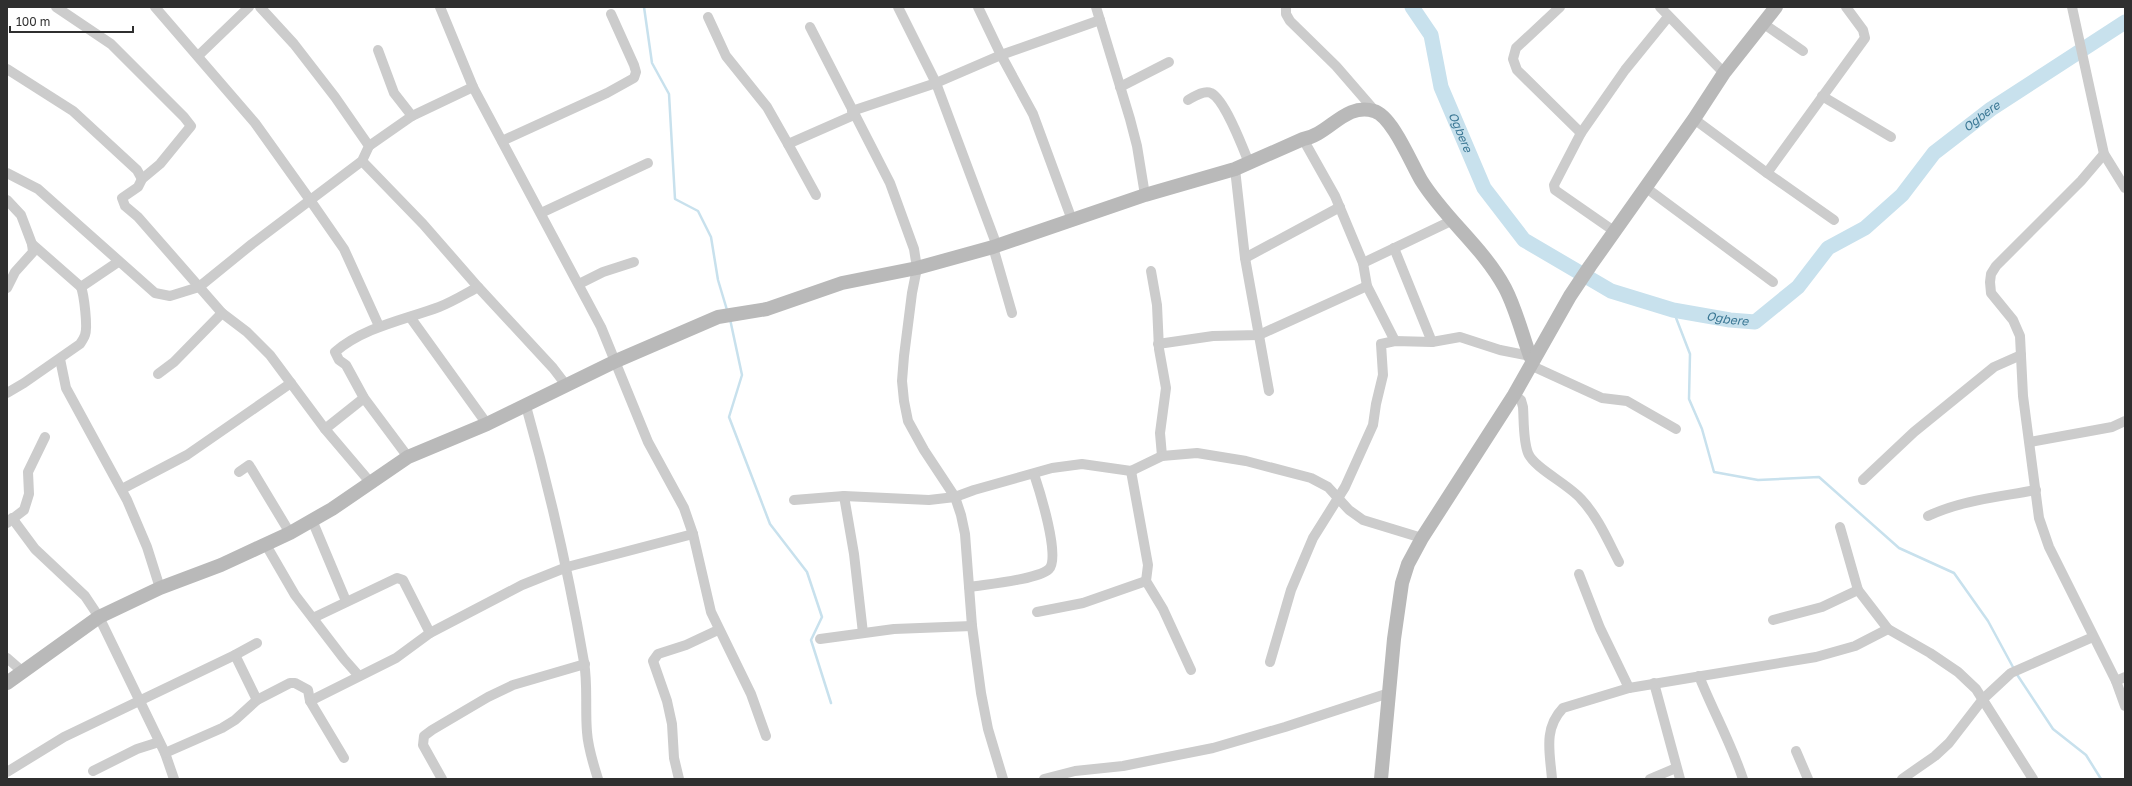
<svg xmlns="http://www.w3.org/2000/svg" width="2132" height="786" viewBox="0 0 2132 786" font-family="'Golos Text',sans-serif">
<rect width="100%" height="100%" fill="#fff"/>
<g fill="none" stroke-linecap="round" stroke-linejoin="round">
<g stroke="#c8e1ed" stroke-width="2.5">
<polyline points="644,7 652,63 669,94 675,199 698,211 711,237 718,280 727,310"/>
<polyline points="1673,310 1690,354 1689,399 1702,429 1714,472 1758,480 1819,477 1899,548 1954,573 1988,621 2014,669"/>
<polyline points="730,319 742,375 729,417 770,524 807,572 822,617 811,640 831,703"/>
<polyline points="2016,673 2053,729 2086,755 2101,779"/>
</g>
<path stroke="#c8e1ed" stroke-width="15" id="s1" d="M1412,7L1431,35L1441,87L1484,188L1524,240L1611,291L1673,310L1730,320L1755,322L1798,287L1828,248L1865,228L1902,195L1934,153L1991,109L2125,22"/>
<g stroke="#ccc" stroke-width="10">
<polyline points="56,7 111,44 184,117 191,126 160,164 142,179 138,187 122,198 125,206 138,217 222,313 247,332 270,355 325,429 370,482"/>
<polyline points="155,7 255,123 310,200 344,249 379,326"/>
<polyline points="440,7 473,87 601,327 648,442 684,508 693,534 711,612 751,694 766,736"/>
<polyline points="898,7 936,83 997,246"/>
<polyline points="978,7 1001,55 1033,114 1072,220"/>
<polyline points="1096,7 1130,119 1137,146 1145,195"/>
<polyline points="1286,7 1286,14 1290,21 1336,66 1375,111"/>
<polyline points="1560,7 1516,48 1513,59 1517,70 1581,133"/>
<polyline points="1660,7 1724,73"/>
<polyline points="2072,7 2104,154 2125,188"/>
<polyline points="708,17 726,56 767,107 788,144 854,115"/>
<polyline points="1764,24 1803,51"/>
<polyline points="810,27 890,183 914,249 917,268 912,293 904,356 902,381 904,401 908,421 924,450 955,497 961,515 965,534 972,626 981,693 988,729 1003,779"/>
<polyline points="378,50 394,93 412,116"/>
<polyline points="198,56 249,7"/>
<polyline points="7,69 73,111 137,170 142,179"/>
<polyline points="1120,87 1169,62"/>
<polyline points="1822,96 1891,137"/>
<path d="M1188,100C1195,96 1204,90 1211,93C1225,100 1243,148 1249,163"/>
<polyline points="852,111 936,83 1001,55 1100,20"/>
<polyline points="1694,119 1767,173 1834,220"/>
<polyline points="1303,139 1335,196 1363,263 1367,286 1395,341"/>
<polyline points="502,141 607,93 634,78 636,72 634,65 611,14"/>
<polyline points="788,144 816,195"/>
<polyline points="369,146 412,116 473,87"/>
<polyline points="2104,154 2081,181 1996,266 1991,274 1990,282 1991,293 2013,320 2020,336 2023,396 2039,518 2049,547 2116,681 2125,677"/>
<polyline points="362,161 423,224 478,287 553,368 566,385"/>
<polyline points="1235,169 1245,258 1269,391"/>
<polyline points="7,173 38,189 155,293 170,296 199,287 252,244 362,161 369,146 335,97 294,44 260,7"/>
<polyline points="1767,173 1865,38 1863,30 1846,7"/>
<polyline points="1645,187 1773,282"/>
<polyline points="7,200 21,215 32,244 81,287"/>
<polyline points="541,213 648,163"/>
<polyline points="1614,231 1555,190 1554,185 1581,133 1625,70 1668,17"/>
<polyline points="993,247 1012,313"/>
<polyline points="1394,248 1432,342"/>
<polyline points="1245,258 1340,207"/>
<polyline points="1363,263 1451,221"/>
<polyline points="1151,271 1157,305 1159,349 1166,388 1160,433 1162,456"/>
<polyline points="579,284 603,272 634,262"/>
<polyline points="7,288 15,272 33,252 32,244"/>
<polyline points="410,317 487,424"/>
<polyline points="1158,344 1213,336 1259,335 1367,286"/>
<polyline points="60,359 66,388 127,500 147,547 160,588"/>
<polyline points="1530,365 1602,398 1627,401 1676,429"/>
<polyline points="158,374 174,362 222,313"/>
<path d="M7,393L24,383L80,344C82,341 84,338 85,335C88,327 84,295 81,287L118,262"/>
<path d="M1514,395L1521,400L1523,407C1524,421 1523,440 1528,453C1534,468 1568,484 1581,499C1598,517 1608,541 1619,562"/>
<path d="M526,406C550,491 569,575 584,662C588,685 585,709 587,732C588,748 593,763 598,779"/>
<polyline points="325,429 364,398"/>
<polyline points="2030,442 2112,427 2125,421"/>
<path d="M408,457L364,398L346,365L339,360L335,352C364,327 404,320 439,307C452,302 465,294 478,287"/>
<polyline points="1131,471 1148,565 1146,581 1163,609 1191,670"/>
<polyline points="239,472 249,465 290,533"/>
<polyline points="1863,480 1914,432 1994,367 2021,355"/>
<polyline points="122,489 187,455 291,383"/>
<polyline points="844,496 854,554 863,633"/>
<polyline points="794,500 844,496 929,500 955,497 974,490 1052,468 1082,464 1131,471 1162,456 1197,453 1246,461 1311,478 1328,487 1349,510 1363,520 1422,538"/>
<path d="M1928,516C1962,500 1999,497 2036,490"/>
<polyline points="12,518 35,549 85,596 99,617 165,753 174,779"/>
<polyline points="312,520 346,601"/>
<polyline points="7,523 24,510 29,494 28,472 45,437"/>
<polyline points="1840,527 1858,590 1888,629 1930,653 1958,672 1976,689 2033,779"/>
<polyline points="266,545 295,595 344,659 359,676"/>
<polyline points="1579,574 1600,628 1629,688"/>
<path d="M969,587C987,584 1037,580 1049,569C1061,558 1039,489 1034,474"/>
<polyline points="1037,612 1083,603 1146,581"/>
<polyline points="313,618 397,578 403,580 430,633"/>
<polyline points="1773,620 1822,607 1858,590"/>
<polyline points="820,639 894,629 972,626"/>
<polyline points="235,655 257,700"/>
<polyline points="7,658 23,672"/>
<polyline points="1270,662 1291,590 1313,538 1345,487 1373,425 1376,404 1383,375 1381,344 1395,341 1432,342 1460,337 1500,350 1530,356"/>
<path d="M1699,676C1713,711 1731,743 1743,779"/>
<polyline points="2116,681 2125,706"/>
<polyline points="1654,683 1680,779"/>
<polyline points="310,701 396,658 430,633 522,585 567,567 693,534"/>
<polyline points="1796,751 1808,779"/>
<polyline points="165,753 222,728 235,720 257,700 290,683 295,683 308,690 310,701 344,758"/>
<polyline points="93,771 137,749 159,742"/>
<polyline points="7,772 64,737 235,655 257,643"/>
<polyline points="442,779 423,745 424,736 432,730 488,697 513,685 585,664"/>
<polyline points="679,779 674,758 672,724 667,701 653,661 658,654 686,645 718,630"/>
<polyline points="1044,779 1075,771 1123,766 1213,748 1285,727 1389,693"/>
<path d="M1552,779C1550,753 1543,729 1563,708L1629,688L1816,657L1855,646L1888,629"/>
<polyline points="1650,779 1676,768"/>
<polyline points="1902,779 1935,756 1949,743 1983,699 2011,673 2093,637"/>
</g>
<g stroke="#b9b9b9" stroke-width="14">
<path d="M7,683L99,617L160,588L221,565L290,533L332,509L408,457L487,424L616,361L718,317L767,309L842,283L917,268L993,247L1145,195L1235,169L1303,139C1329,135 1345,102 1374,111C1392,116 1411,163 1421,180C1445,219 1483,247 1505,288C1516,309 1522,334 1530,356L1534,358"/>
<polyline points="1381,779 1394,639 1402,583 1408,564 1422,538 1514,395 1570,296 1590,266 1694,119 1724,73 1776,7"/>
</g>
</g>
<g text-anchor="middle" stroke-width="4" stroke-linejoin="round" paint-order="stroke">
<g font-size="12" font-style="italic" fill="#3a7794" stroke="#fff">
<text dy="4" stroke="none"><textPath href="#s1" startOffset="820">Ogbere</textPath></text>
<text dy="4" stroke="none"><textPath href="#s1" startOffset="136">Ogbere</textPath></text>
<text dy="4" stroke="none"><textPath href="#s1" startOffset="483">Ogbere</textPath></text>
</g>
</g>
<rect width="2132" height="786" fill="none" stroke="#2f2f2f" stroke-width="16"/>
<path d="M10 26v6h123v-6" fill="none" stroke="#2f2f2f" stroke-width="2"/>
<text x="16" y="26" font-size="12" fill="#2f2f2f" stroke="#ffffff" stroke-width="3" paint-order="stroke">100 m</text>
</svg>
